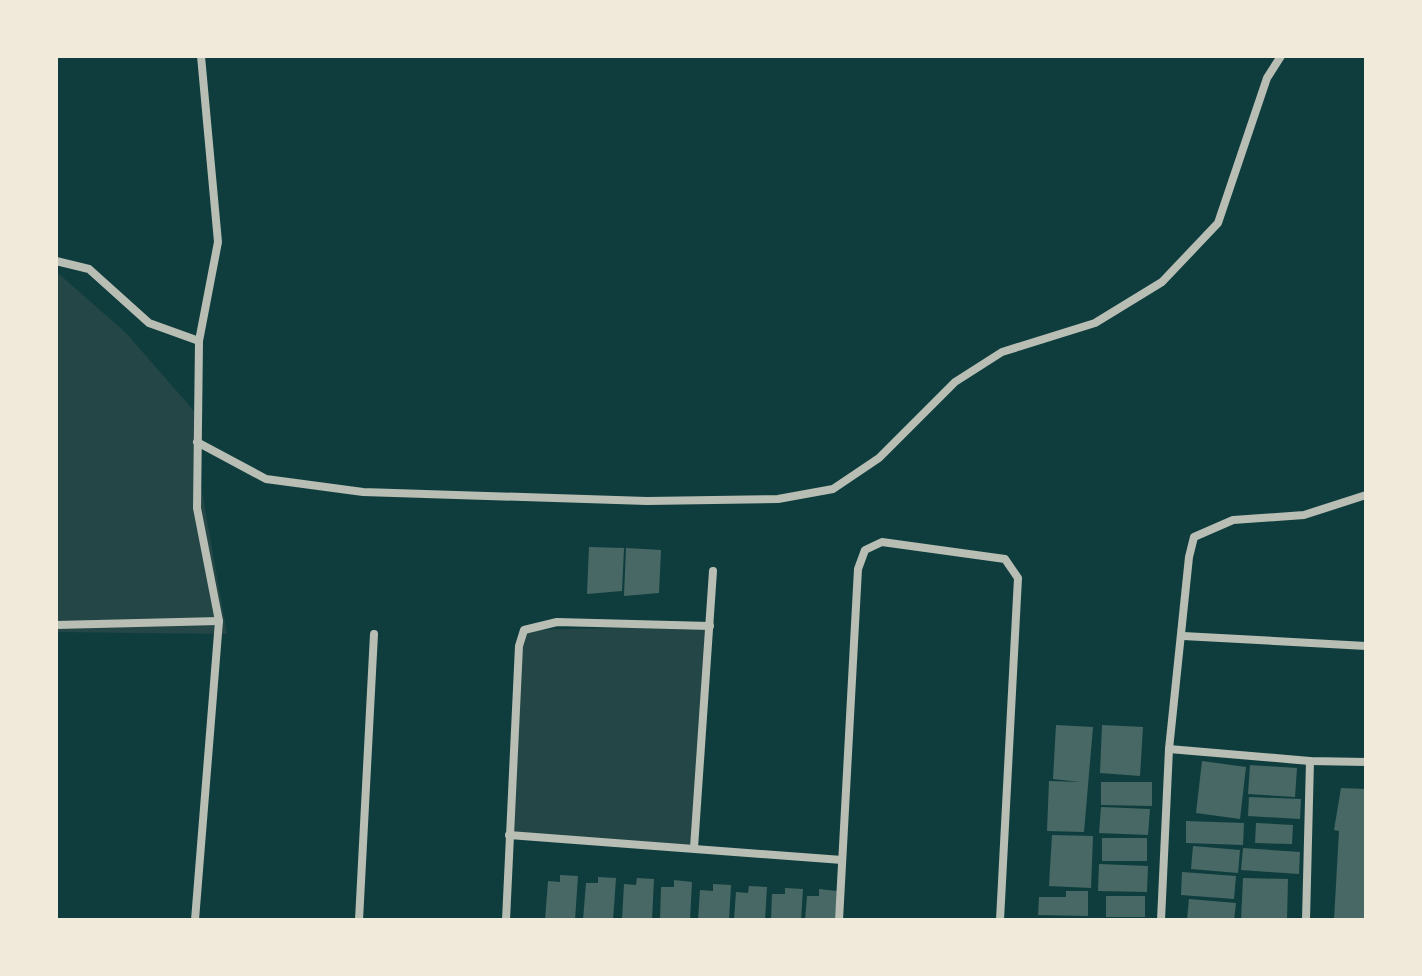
<svg xmlns="http://www.w3.org/2000/svg" width="1422" height="976" viewBox="0 0 1422 976" font-family="'Fira Sans',sans-serif">
<rect width="100%" height="100%" fill="#0f3d3e"/>
<g fill="#244646">
<polygon points="59,274 126,333 194,411 198,469 227,634 56,632 56,278"/>
<polygon points="710,626 694,848 509,835 524,630"/>
</g>
<g fill="#486865">
<polygon points="589,547 624,548 622,591 587,594"/>
<polygon points="626,548 661,550 659,593 624,596"/>
<polygon points="1056,725 1093,727 1084,832 1047,831 1049,781 1080,782 1053,779"/>
<polygon points="1102,725 1143,727 1140,776 1100,773"/>
<polygon points="1202,761 1246,767 1240,819 1196,813"/>
<polygon points="1250,765 1297,768 1295,797 1248,794"/>
<polygon points="1101,782 1152,782 1152,806 1101,805"/>
<polygon points="1341,788 1366,789 1366,920 1334,920 1339,831 1334,830"/>
<polygon points="1249,797 1301,799 1300,819 1248,816"/>
<polygon points="1101,807 1150,809 1148,835 1099,833"/>
<polygon points="1186,821 1244,823 1243,845 1186,843"/>
<polygon points="1256,823 1293,825 1292,844 1255,843"/>
<polygon points="1052,835 1093,836 1091,888 1049,886"/>
<rect x="1102" y="838" width="45" height="23"/>
<polygon points="1193,846 1240,850 1238,873 1191,869"/>
<polygon points="1243,848 1300,852 1299,874 1241,870"/>
<polygon points="1099,864 1148,866 1147,892 1098,891"/>
<polygon points="1182,872 1236,876 1234,899 1181,895"/>
<polygon points="560,875 578,876 575,920 545,920 548,881 560,882"/>
<polygon points="598,877 616,878 613,920 583,920 586,883 598,883"/>
<polygon points="637,878 654,879 652,920 622,920 624,884 636,885"/>
<polygon points="1243,878 1288,879 1287,920 1241,920"/>
<polygon points="674,880 692,882 690,920 660,920 661,887 674,887"/>
<polygon points="713,884 731,885 729,920 698,920 700,890 713,891"/>
<polygon points="749,886 767,887 765,920 734,920 736,892 748,893"/>
<polygon points="785,888 803,889 801,920 771,920 772,894 785,894"/>
<polygon points="819,889 837,891 835,920 805,920 807,896 819,896"/>
<polygon points="1066,891 1088,891 1088,916 1038,915 1039,897 1066,897"/>
<rect x="1106" y="896" width="39" height="21"/>
<polygon points="1189,899 1236,903 1234,920 1187,920"/>
</g>
<g fill="none" stroke-linecap="round" stroke-linejoin="round">
<g stroke="#b8beb3" stroke-width="8">
<polyline points="56,261 89,269 149,323 199,341"/>
<polyline points="197,442 266,479 363,492 647,501 778,499 833,489 879,458 955,382 1002,352 1095,323 1162,282 1218,223 1267,78 1281,56"/>
<polyline points="56,625 219,621"/>
<polyline points="1183,636 1366,646"/>
<polyline points="1169,749 1310,761 1366,762"/>
<polyline points="509,835 842,860"/>
<polyline points="694,848 713,571"/>
<polyline points="195,920 219,621 197,508 199,341 218,242 201,56"/>
<polyline points="359,920 374,634"/>
<polyline points="506,920 519,646 524,630 557,622 710,626"/>
<polyline points="839,920 858,569 865,550 882,542 1005,559 1018,578 1000,920"/>
<polyline points="1161,920 1169,749 1189,557 1194,537 1233,520 1304,515 1366,495"/>
<polyline points="1306,920 1310,761"/>
</g>
</g>
<rect width="1422" height="976" fill="none" stroke="#f1e9da" stroke-width="116"/>
</svg>
